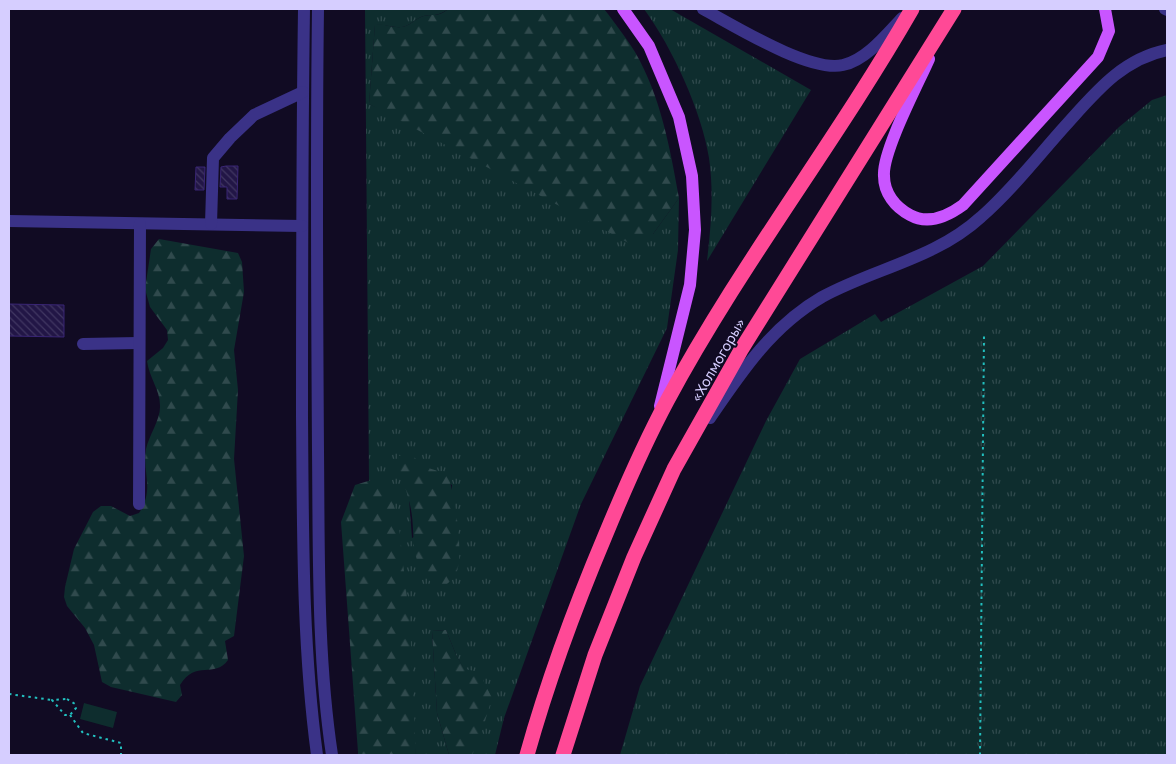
<svg xmlns="http://www.w3.org/2000/svg" width="1176" height="764" viewBox="0 0 1176 764" font-family="'Golos Text',sans-serif">
<defs>
<pattern id="grass-tufts" width="24" height="20" patternUnits="userSpaceOnUse" patternTransform="scale(1.25)"><rect width="24" height="20" fill="#0e2d2e"/><path d="M3 7l-1-3M5 7V3M7 7l1-3M15 17l-1-3M17 17v-4M19 17l1-3" fill="none" stroke="#304a4d"/></pattern>
<pattern id="forest-firs" width="22" height="20" patternUnits="userSpaceOnUse" patternTransform="scale(1.25)"><rect width="22" height="20" fill="#0e2d2e"/><path d="M5 1l3.5 6h-7zM16 11l3.5 6h-7z" fill="#304a4d"/></pattern>
<pattern id="building-back-hatch" width="6" height="6" patternUnits="userSpaceOnUse" patternTransform="scale(1.25)"><rect width="6" height="6" fill="#221646"/><path d="M-1 5l2 2M0 0l6 6M5-1l2 2" fill="none" stroke="#413762"/></pattern>
</defs>
<rect width="100%" height="100%" fill="#110b23"/>
<g fill="url(#grass-tufts)" fill-rule="evenodd">
<path d="M365,9H448C435,19 430,12 419,18C413,21 409,26 402,27C393,28 385,24 375,25L369,104L653,234L679,198L678,250L667,328L581,504L504,718L495,755H472L465,670L457,657L446,630L432,631L437,713L449,755H416L378,479L369,481ZM420,465L433,471L452,485V499L456,514L412,538L409,499Z"/>
<path d="M644,9H670L811,90L707,261C711,227 714,192 709,158C702,112 672,47 644,9Z"/>
<polygon points="1167,95 1167,755 620,755 640,686 766,421 800,359 875,314 881,322 983,266 1119,127 1152,100"/>
</g>
<g fill="url(#forest-firs)">
<path d="M448,9H604L608,14C617,26 627,39 635,52C661,97 670,148 679,198L653,234L638,248L369,104L375,24C385,24 393,28 402,27C409,26 413,21 419,18C430,12 437,19 448,9Z"/>
<path d="M159,239L238,253L242,262L244,292L234,350L238,390L234,459L244,556L234,636L225,641L228,660C214,679 196,659 180,685L182,695L176,702L111,687L102,682L94,645L85,628L67,606L64,597L65,587L74,549L93,512L101,506H111L130,516L139,513C155,489 142,473 146,449C149,435 161,419 160,405C160,390 149,377 147,361L163,348L168,340L167,330L150,307L145,289L151,249Z"/>
<path d="M412,454C421,467 430,470 447,472C454,490 464,552 457,571C454,579 446,585 439,590C402,558 420,536 408,497C404,482 398,472 398,456Z"/>
<polygon points="378,478 391,492 399,527 410,625 416,755 358,755 358,752 341,522 355,485"/>
<polygon points="446,630 457,657 465,669 479,672 492,698 479,741 472,755 449,755 437,713 432,631"/>
</g>
<polygon fill="#0e2d2e" points="84,703 117,712 113,728 80,719"/>
<g fill="url(#building-back-hatch)" stroke="#392575">
<polygon points="226,166 238,166 237,199 227,199 227,187 220,187 221,167"/>
<polygon points="196,167 205,167 204,190 195,190"/>
<polygon points="9,304 64,305 64,337 9,336"/>
</g>
<g fill="none" stroke-linecap="round" stroke-linejoin="round">
<g stroke="#22bfbe" stroke-width="2" stroke-dasharray="2.5 4" stroke-linecap="butt">
<polyline points="9,694 52,700"/>
<polygon points="67,699 75,704 76,708 70,715 65,715 52,700"/>
<polyline points="70,715 83,733 121,743 121,755"/>
<polyline points="980,755 984,335"/>
</g>
<g stroke="#3a3287" stroke-width="12">
<path d="M304,9C302,145 302,280 302,416C303,529 302,643 317,755"/>
<path d="M318,9C316,156 317,303 318,450C319,551 317,655 332,755"/>
<path d="M703,9C733,25 810,73 843,65C866,60 886,35 902,18"/>
<polyline points="1165,9 1167,10"/>
<polyline points="9,221 302,226"/>
<polyline points="211,224 213,158 230,138 254,115 303,92"/>
<polyline points="83,344 138,343"/>
<path d="M710,418C742,371 772,326 822,297C875,268 935,259 981,217C1012,190 1038,156 1066,125C1095,93 1122,59 1167,50"/>
<polyline points="139,504 140,224"/>
</g>
<g stroke="#c955ff" stroke-width="12">
<polyline points="623,9 649,46 679,117 692,176 695,230 690,285 660,406"/>
<path d="M929,59C918,84 882,152 884,176C884,193 895,207 910,215C928,225 948,216 963,205L1098,57L1109,31L1105,9"/>
</g>
<g stroke="#ff4996" stroke-width="15">
<path d="M527,755C548,680 575,607 605,536C624,490 644,444 667,401C740,265 835,143 912,9"/>
<polyline points="563,755 595,655 634,557 674,469 741,350 954,9"/>
</g>
</g>
<g text-anchor="middle" stroke-width="4" stroke-linejoin="round" paint-order="stroke">
<g font-size="14" fill="#d6ceff" stroke="#110b23">
<text transform="translate(718 360) rotate(-60)" y="5">«Холмогоры»</text>
</g>
</g>
<rect width="1176" height="764" fill="none" stroke="#d6ceff" stroke-width="20"/>
</svg>
